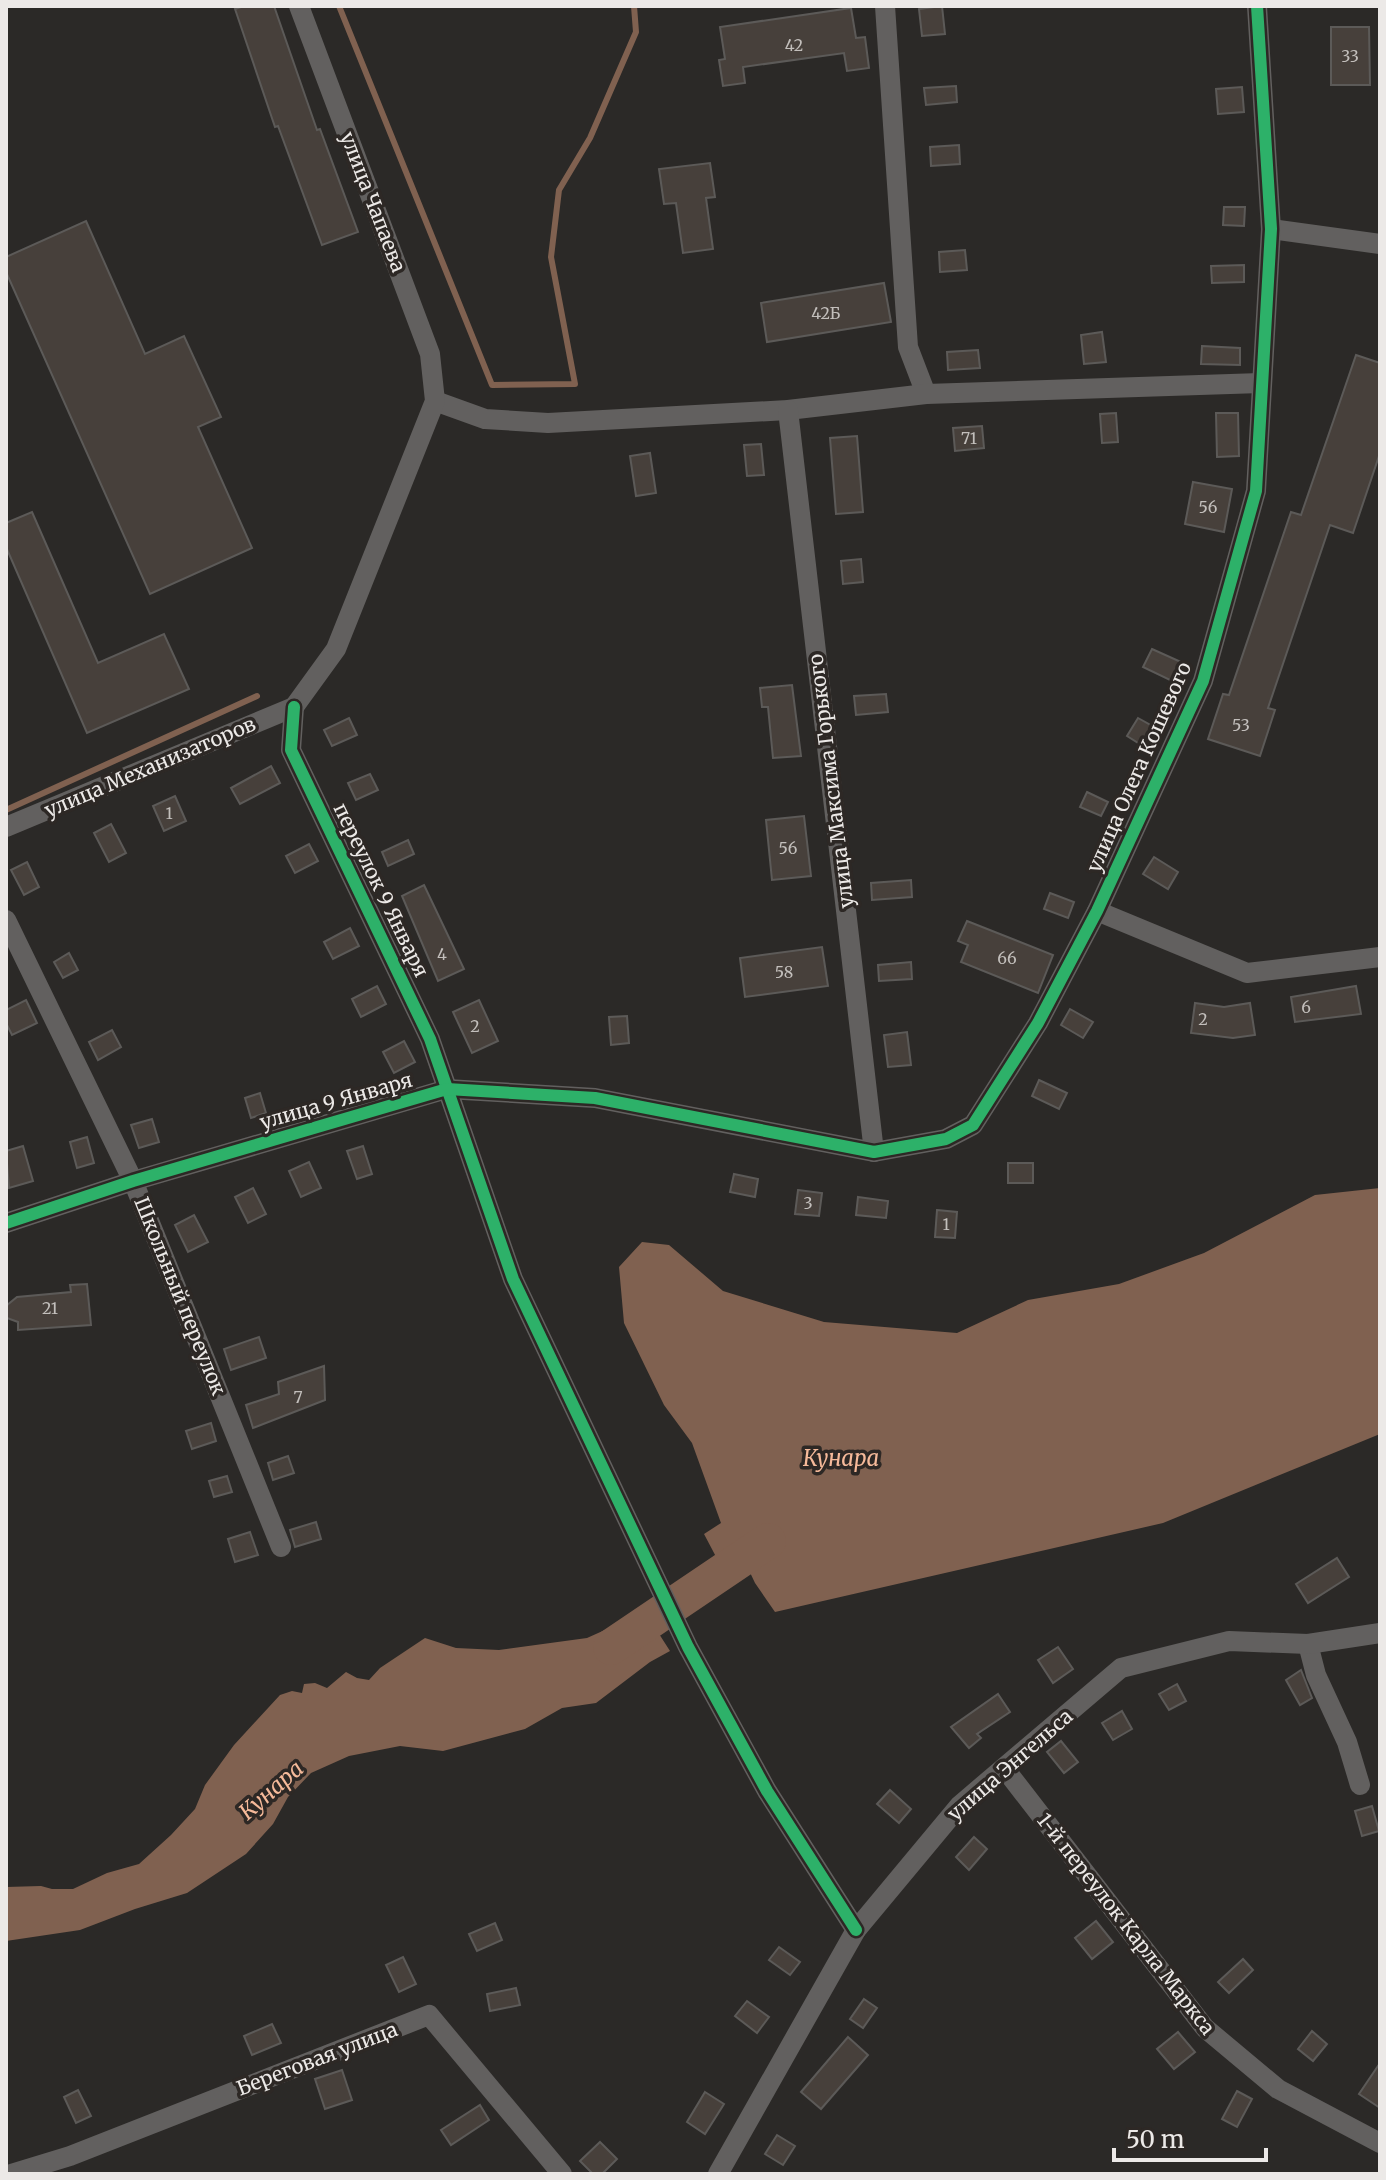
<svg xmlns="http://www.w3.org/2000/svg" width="1386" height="2180" viewBox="0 0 1386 2180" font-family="Merriweather,serif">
<rect width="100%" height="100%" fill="#2b2927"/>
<g fill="#806150">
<polygon points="1380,1188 1380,1434 1163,1523 775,1612 755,1583 746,1564 723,1570 704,1534 721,1523 692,1443 664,1405 624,1323 619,1267 642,1242 669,1245 723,1291 824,1322 957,1333 1028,1300 1119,1284 1204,1253 1315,1195"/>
<polygon points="645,1612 670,1651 650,1662 596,1703 562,1708 525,1729 443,1751 400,1746 349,1756 311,1773 288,1797 273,1824 246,1854 187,1893 135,1909 80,1930 6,1941 6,1887 41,1886 52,1889 73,1889 107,1873 139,1864 171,1835 195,1809 205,1785 234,1745 280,1695 292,1691 302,1693 304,1684 315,1683 327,1688 346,1672 357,1678 369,1680 380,1668 425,1638 456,1648 499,1650 587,1638"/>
</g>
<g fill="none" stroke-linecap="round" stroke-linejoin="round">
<g stroke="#806150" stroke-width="6">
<polyline points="339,6 492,385 575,384 551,257 559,190 590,138 636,32 634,6"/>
<polyline points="6,810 257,696"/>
</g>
<polyline stroke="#806150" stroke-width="36" points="611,1647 768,1541"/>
</g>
<g fill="#47403b" stroke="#5c5a58" stroke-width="2">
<polygon points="244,6 274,6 317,130 320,129 358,232 322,245 278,126 275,127 235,9"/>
<polygon points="942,6 945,34 922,36 919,9"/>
<polygon points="851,8 856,38 865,37 869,68 847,71 844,53 743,67 745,83 723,86 719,60 725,59 720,27"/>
<polygon points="1331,27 1369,27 1370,85 1331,85"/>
<polygon points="956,86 957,102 926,105 924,88"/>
<polygon points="1242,87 1244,112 1218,114 1216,89"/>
<polygon points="959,145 960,164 931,166 930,147"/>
<polygon points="710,163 715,197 706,198 713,249 683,253 676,203 664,204 659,169"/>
<polygon points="1224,207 1245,207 1244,226 1223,225"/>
<polygon points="86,221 145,354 184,336 221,417 198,427 252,548 150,594 6,272 6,257"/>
<polygon points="965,250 967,270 940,272 939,252"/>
<polygon points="1244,265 1244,282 1212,283 1211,266"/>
<polygon points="884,283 891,322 767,342 761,303"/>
<polygon points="1102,332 1106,362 1084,364 1081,335"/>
<polygon points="1202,346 1240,348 1240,365 1201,364"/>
<polygon points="978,350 980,368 948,370 947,352"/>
<polygon points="1356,355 1380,363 1380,453 1353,533 1330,525 1268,708 1275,710 1260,756 1208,739 1223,694 1229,695 1291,512 1301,515"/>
<polygon points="1116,413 1118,442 1102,443 1100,414"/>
<polygon points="1216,413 1238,413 1239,456 1217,457"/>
<polygon points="982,426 984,448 955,451 953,428"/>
<polygon points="857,436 863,512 836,514 830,438"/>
<polygon points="761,444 764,475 747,476 744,445"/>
<polygon points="650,453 656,493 636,496 630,456"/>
<polygon points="1193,482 1232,489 1224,532 1185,524"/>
<polygon points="32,512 98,663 164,634 189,689 87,733 6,547 6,523"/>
<polygon points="861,559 863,582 843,584 841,561"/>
<polygon points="1152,649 1181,662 1172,681 1143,667"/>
<polygon points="792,685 801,756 773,758 768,707 762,707 760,688"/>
<polygon points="886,694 888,712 856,715 854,696"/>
<polygon points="349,718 357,735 332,746 324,730"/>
<polygon points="1138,718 1154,727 1143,746 1127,736"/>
<polygon points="271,766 280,783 240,804 231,788"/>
<polygon points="370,774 378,790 356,800 348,783"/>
<polygon points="1087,792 1108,802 1101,816 1080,807"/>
<polygon points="175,796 186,821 164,831 153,806"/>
<polygon points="804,816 811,876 772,880 766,820"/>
<polygon points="111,824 126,853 109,862 94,833"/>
<polygon points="408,840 414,854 388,866 382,852"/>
<polygon points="309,844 318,861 295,873 286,856"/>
<polygon points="1154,857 1178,872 1168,889 1143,874"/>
<polygon points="27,862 39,887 24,895 11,870"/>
<polygon points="911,880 912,897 872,900 871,883"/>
<polygon points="424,885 464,969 438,981 402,896"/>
<polygon points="1050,893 1074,902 1068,918 1044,909"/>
<polygon points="967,921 1053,955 1038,993 961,962 968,945 958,941"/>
<polygon points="350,928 359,946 333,959 324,942"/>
<polygon points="822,947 828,986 745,997 740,958"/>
<polygon points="69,953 78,970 63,978 54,962"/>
<polygon points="911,962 912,979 879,981 878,965"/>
<polygon points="377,986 386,1004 361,1017 352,999"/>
<polygon points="1356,986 1361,1014 1295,1022 1291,997"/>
<polygon points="26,1000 37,1023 12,1035 6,1023 6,1010"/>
<polygon points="479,1000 498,1041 472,1053 453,1012"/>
<polygon points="1195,1003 1224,1007 1250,1003 1255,1035 1233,1038 1191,1033"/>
<polygon points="1070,1009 1093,1022 1083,1038 1061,1025"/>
<polygon points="627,1016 629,1043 611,1045 609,1017"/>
<polygon points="112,1030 121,1047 98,1060 89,1042"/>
<polygon points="907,1032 911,1065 888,1067 884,1035"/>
<polygon points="404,1041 415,1062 394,1073 383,1052"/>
<polygon points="1039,1080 1067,1093 1059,1109 1032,1096"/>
<polygon points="260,1093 266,1113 251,1118 245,1098"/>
<polygon points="152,1119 159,1142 139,1148 131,1125"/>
<polygon points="87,1137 94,1163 77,1168 70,1142"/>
<polygon points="23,1146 33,1181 9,1188 6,1151"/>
<polygon points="363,1146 372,1174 357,1179 347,1151"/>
<polygon points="309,1162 321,1188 301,1197 289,1171"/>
<rect x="1008" y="1163" width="25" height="20"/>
<polygon points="734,1174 758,1179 755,1197 730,1192"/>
<polygon points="253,1188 266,1214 248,1223 235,1197"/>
<polygon points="798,1190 822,1193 819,1216 795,1214"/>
<polygon points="858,1197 888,1201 886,1218 856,1215"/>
<polygon points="937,1210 957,1212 955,1238 935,1237"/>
<polygon points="194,1215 208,1242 188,1252 175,1225"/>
<polygon points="87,1284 91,1325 18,1330 18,1322 7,1318 6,1306 17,1297 71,1292 70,1285"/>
<polygon points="259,1337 266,1358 231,1370 224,1349"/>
<polygon points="324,1366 325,1400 253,1428 246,1405 279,1394 278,1382"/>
<polygon points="211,1423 216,1441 192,1449 186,1431"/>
<polygon points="288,1456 294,1473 273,1480 268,1463"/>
<polygon points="227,1476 232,1492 214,1497 209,1481"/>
<polygon points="316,1522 321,1539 295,1547 290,1530"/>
<polygon points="250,1532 258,1555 235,1562 228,1539"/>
<polygon points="1337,1558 1349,1577 1308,1603 1296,1584"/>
<polygon points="1058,1647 1073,1669 1053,1683 1038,1660"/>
<polygon points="1301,1670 1312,1698 1300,1705 1286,1680"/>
<polygon points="1177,1684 1186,1701 1169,1710 1159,1694"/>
<polygon points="998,1694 1010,1712 977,1734 981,1738 969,1748 951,1727"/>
<polygon points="1122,1711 1132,1729 1113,1740 1102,1723"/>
<polygon points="1061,1741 1078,1762 1064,1773 1047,1752"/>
<polygon points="890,1790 911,1809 899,1823 877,1804"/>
<polygon points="1372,1806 1379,1831 1362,1836 1355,1811"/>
<polygon points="974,1837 987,1849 969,1870 956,1857"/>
<polygon points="1096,1921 1113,1942 1092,1959 1075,1938"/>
<polygon points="495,1923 502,1940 477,1951 469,1934"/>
<polygon points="779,1947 800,1962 790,1975 769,1960"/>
<polygon points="403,1957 416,1984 399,1992 386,1965"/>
<polygon points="1243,1959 1253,1970 1229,1993 1218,1982"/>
<polygon points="516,1988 520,2005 490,2011 487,1994"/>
<polygon points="864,1999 877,2008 863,2028 850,2019"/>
<polygon points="747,2001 769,2017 757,2033 735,2016"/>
<polygon points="272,2024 281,2043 252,2055 244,2036"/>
<polygon points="1312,2031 1327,2044 1313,2061 1298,2049"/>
<polygon points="1178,2032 1195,2052 1174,2069 1157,2049"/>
<polygon points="848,2037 868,2055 821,2109 801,2092"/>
<polygon points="1380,2063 1380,2108 1359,2094"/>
<polygon points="342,2070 352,2100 325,2109 315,2079"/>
<polygon points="78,2090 91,2116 76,2123 64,2097"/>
<polygon points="1237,2091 1252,2099 1237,2127 1222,2119"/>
<polygon points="705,2092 724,2104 705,2134 687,2122"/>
<polygon points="480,2105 489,2120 451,2145 441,2130"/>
<polygon points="777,2135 795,2146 783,2165 765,2154"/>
<polygon points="600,2142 617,2159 602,2174 593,2174 580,2161"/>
</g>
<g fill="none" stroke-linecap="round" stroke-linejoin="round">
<g stroke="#62605f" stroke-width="20">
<polyline points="885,6 908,347 926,394"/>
<polyline points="1271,229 1380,244"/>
<polyline points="435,401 485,419 548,423 788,410 926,394 1261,383"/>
<polyline points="788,410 874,1152"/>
<polyline points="294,707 291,750 430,1039 513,1279 688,1647 767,1791 856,1930"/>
<polyline points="294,707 336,649 435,401 430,354 299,6"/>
<polyline points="6,827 294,707"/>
<polyline points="1097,911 1247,973 1380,957"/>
<polyline points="6,920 133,1181 281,1547"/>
<polyline points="6,1223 133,1181 447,1089 595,1098 874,1152 946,1139 973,1125 1038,1023 1097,911 1203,681 1256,491 1271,229 1257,6"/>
<polyline points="1308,1644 1316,1675 1347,1742 1360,1785"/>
<polyline points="1005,1769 1205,2028 1278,2089 1380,2143"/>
<polyline points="11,2174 70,2156 429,2015 562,2174"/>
<polyline points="718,2174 856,1930 960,1805 1121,1668 1229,1641 1308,1644 1380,1633"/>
</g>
<defs>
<g id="cycleway">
<polyline points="294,707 291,750 430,1039 513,1279 688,1647 767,1791 856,1930"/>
<polyline points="6,1223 133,1181 447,1089 595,1098 874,1152 946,1139 973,1125 1038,1023 1097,911 1203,681 1256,491 1271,229 1257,6"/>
</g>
</defs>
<use href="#cycleway" stroke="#2d2825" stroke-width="17"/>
<use href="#cycleway" stroke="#2db169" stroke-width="12"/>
</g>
<g text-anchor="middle" stroke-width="7" stroke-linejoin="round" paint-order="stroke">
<g font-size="16" fill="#c3bfbc">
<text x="794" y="51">42</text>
<text x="1350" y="62">33</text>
<text x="826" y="319">42Б</text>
<text x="969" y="444">71</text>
<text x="1208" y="513">56</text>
<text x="1241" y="731">53</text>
<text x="169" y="819">1</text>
<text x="788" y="854">56</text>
<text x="442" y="960">4</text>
<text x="1007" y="964">66</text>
<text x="784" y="978">58</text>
<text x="1306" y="1013">6</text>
<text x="1203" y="1025">2</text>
<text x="475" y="1032">2</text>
<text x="808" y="1209">3</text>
<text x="946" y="1230">1</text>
<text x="50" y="1314">21</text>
<text x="298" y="1403">7</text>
</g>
<g font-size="20" fill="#ece9e7" stroke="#2d2825">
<text transform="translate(373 202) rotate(69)" y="7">улица Чапаева</text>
<text transform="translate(150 767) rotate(-23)" y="7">улица Механизаторов</text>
<text transform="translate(1139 767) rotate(-66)" y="7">улица Олега Кошевого</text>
<text transform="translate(831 781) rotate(-97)" y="7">улица Максима Горького</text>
<text transform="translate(381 890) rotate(64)" y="7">переулок 9 Января</text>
<text transform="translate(336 1101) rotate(-16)" y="7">улица 9 Января</text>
<text transform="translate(180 1296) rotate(68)" y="7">Школьный переулок</text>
<text transform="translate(1010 1765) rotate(-41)" y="7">улица Энгельса</text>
<text transform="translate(1126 1924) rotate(52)" y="7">1-й переулок Карла Маркса</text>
<text transform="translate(317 2059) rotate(-21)" y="7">Береговая улица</text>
</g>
<g font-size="22" font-style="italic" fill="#f6ba9a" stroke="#2d2825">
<text x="841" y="1466">Кунара</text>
<text transform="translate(271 1790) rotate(-41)" y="8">Кунара</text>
</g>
</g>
<rect width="1386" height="2180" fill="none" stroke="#ece9e7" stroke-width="16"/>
<path d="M1114 2148v12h152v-12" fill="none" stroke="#ece9e7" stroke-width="4"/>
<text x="1126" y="2148" font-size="24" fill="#ece9e7" stroke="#2d2825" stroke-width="6" paint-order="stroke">50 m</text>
</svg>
